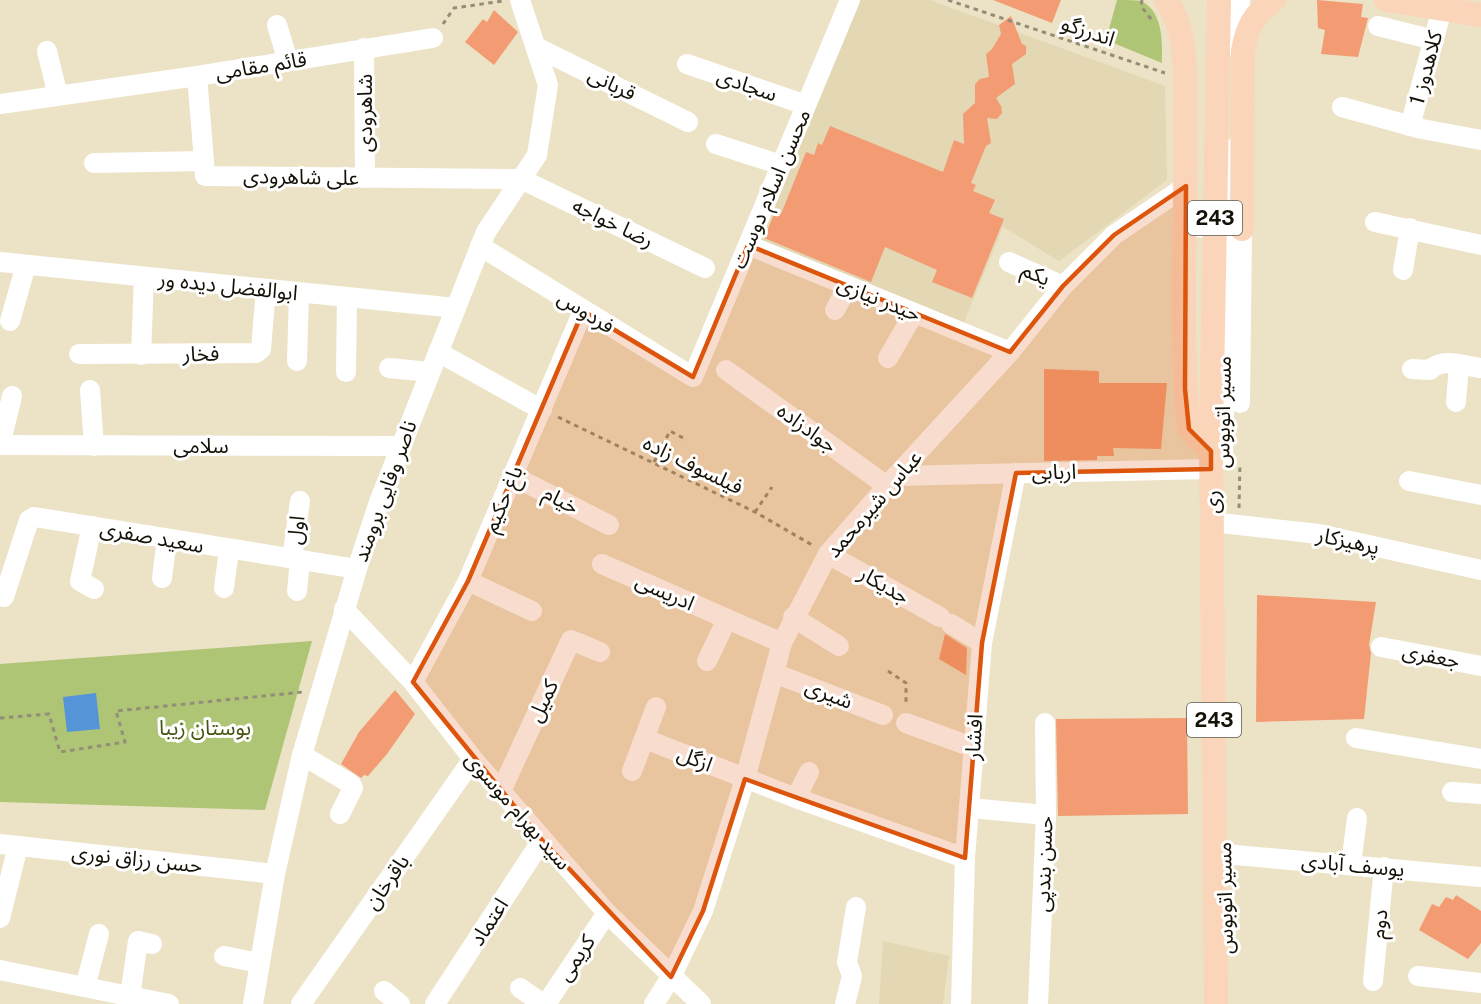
<svg xmlns="http://www.w3.org/2000/svg" width="1481" height="1004" viewBox="0 0 1481 1004" font-family="'Public Sans','Noto Sans Arabic',sans-serif">
<rect width="100%" height="100%" fill="#ece2c5"/>
<g fill="#e4d7b3">
<polygon points="853,0 930,0 1165,86 1167,180 1059,261 1003,227 962,327 756,244"/>
<polygon points="883,941 949,956 943,1004 879,1004"/>
</g>
<g fill="#afc576">
<path d="M1117,0C1124,0 1135,0 1141,1C1164,12 1162,43 1162,63L1106,40Z"/>
<polygon points="312,641 265,810 0,802 0,664"/>
</g>
<polygon fill="#5595d7" points="96,693 100,729 67,732 63,697"/>
<g fill="#f39c73">
<polygon points="993,0 1061,0 1052,23"/>
<polygon points="1317,0 1363,4 1361,17 1368,18 1358,57 1321,54 1325,30 1318,28"/>
<polygon points="494,10 518,32 494,65 465,42 483,19 487,22"/>
<polygon points="1011,16 1022,44 1026,46 1026,54 1012,64 1015,84 996,98 1001,106 1002,113 997,119 987,118 991,143 986,146 971,183 976,185 973,191 995,200 989,213 1004,219 972,298 932,282 937,270 885,247 871,282 764,238 775,212 781,214 806,152 814,155 818,143 822,145 830,126 943,172 954,140 964,144 963,114 975,103 975,84 980,79 989,77 986,54 992,49 1001,34 999,25"/>
<polygon points="1044,369 1099,371 1099,383 1167,383 1161,449 1113,448 1114,456 1097,456 1097,460 1044,461"/>
<polygon points="1257,595 1376,602 1369,645 1371,653 1364,719 1256,722"/>
<polygon points="945,634 967,648 966,675 939,659"/>
<polygon points="395,690 415,714 387,754 368,776 364,775 361,778 341,764 359,732"/>
<polygon points="1187,718 1188,814 1058,816 1056,719"/>
<polygon points="1456,895 1481,911 1481,943 1468,959 1419,930 1432,904 1439,907 1446,897 1453,900"/>
</g>
<g fill="none" stroke-linecap="round" stroke-linejoin="round">
<g stroke="#948d77" stroke-width="3" stroke-dasharray="4.5 4.5" stroke-linecap="butt">
<polyline points="948,0 1165,73"/>
<polyline points="1142,0 1141,6 1151,19"/>
<polyline points="443,24 454,8 503,1"/>
<polyline points="558,417 755,512 814,546"/>
<polyline points="654,462 670,431 687,440"/>
<polyline points="1239,508 1240,463"/>
<polyline points="755,512 772,487"/>
<polyline points="888,671 906,683 906,704"/>
<polyline points="0,718 49,714 60,752 125,742 116,711 303,692"/>
</g>
<g stroke="#fff" stroke-width="20">
<polyline points="277,25 288,61"/>
<polyline points="1378,26 1434,40"/>
<polyline points="536,47 688,122"/>
<polyline points="364,48 365,178"/>
<polyline points="1237,48 1240,0"/>
<polyline points="47,51 58,96"/>
<polyline points="687,64 806,105"/>
<polyline points="197,76 204,161"/>
<polyline points="0,104 197,76 433,38"/>
<polyline points="1342,107 1422,129 1481,140"/>
<polyline points="1410,126 1442,9"/>
<polyline points="716,144 781,165"/>
<polyline points="94,163 204,161 205,176 521,179 705,268"/>
<polyline points="1375,222 1481,245"/>
<polyline points="1186,227 1242,229 1240,403"/>
<polyline points="748,245 1010,352"/>
<polyline points="480,246 693,377 850,0"/>
<polyline points="0,262 456,308"/>
<polyline points="1009,262 1063,286"/>
<polyline points="1403,270 1410,228"/>
<polyline points="835,310 848,286"/>
<polyline points="10,321 26,265"/>
<polyline points="438,352 542,410"/>
<polyline points="79,354 256,353 261,349 266,289"/>
<polyline points="141,355 144,277"/>
<polyline points="888,358 914,313"/>
<polyline points="297,361 299,293"/>
<polyline points="389,368 430,372"/>
<path d="M1412,369L1430,370C1443,357 1464,366 1481,368"/>
<polyline points="726,370 887,486"/>
<polyline points="346,372 347,298"/>
<polyline points="90,390 94,446"/>
<polyline points="1456,402 1459,365"/>
<polyline points="0,445 402,446"/>
<polyline points="0,445 12,396"/>
<polyline points="1223,455 1232,149"/>
<polyline points="513,476 609,525"/>
<polyline points="896,476 1211,469"/>
<polyline points="1409,481 1481,495"/>
<polyline points="1212,522 1319,534 1481,570"/>
<polyline points="92,526 80,581 94,589"/>
<polyline points="828,554 940,617"/>
<polyline points="292,559 300,501"/>
<polyline points="602,564 782,643"/>
<polyline points="162,578 167,539"/>
<polyline points="468,581 532,611"/>
<polyline points="224,588 229,550"/>
<polyline points="297,591 300,561"/>
<polyline points="4,597 29,520 34,517 357,569"/>
<polyline points="344,609 413,682 473,759 607,913 701,1004"/>
<polyline points="793,617 839,646"/>
<polyline points="951,624 982,643"/>
<polyline points="1381,647 1481,666"/>
<polyline points="707,661 727,619"/>
<polyline points="774,673 883,715"/>
<polyline points="413,682 468,581 583,311"/>
<polyline points="906,723 972,747"/>
<polyline points="1356,738 1481,759"/>
<polyline points="645,739 796,798 965,858"/>
<polyline points="302,755 351,784 353,788 340,814"/>
<polyline points="632,771 656,707"/>
<polyline points="501,791 571,640 600,652"/>
<polyline points="1452,792 1481,794"/>
<polyline points="796,798 809,772"/>
<polyline points="970,808 1046,815"/>
<polyline points="0,844 275,874"/>
<polyline points="1224,854 1481,877"/>
<polyline points="1351,864 1357,818"/>
<polyline points="0,918 18,846"/>
<polyline points="224,956 259,963"/>
<polyline points="0,970 169,1004"/>
<polyline points="1418,976 1481,983"/>
<polyline points="1373,981 1384,867"/>
<polyline points="85,987 99,934"/>
<polyline points="520,988 543,1004"/>
<polyline points="384,991 400,1004"/>
<polyline points="130,996 138,941 152,944"/>
<polyline points="253,1004 275,874 302,755 357,569 379,502 486,232 537,155 548,85 520,0"/>
<polyline points="301,1004 473,759"/>
<polyline points="435,1004 542,840"/>
<polyline points="546,1004 607,913"/>
<polyline points="654,1004 671,977 703,911 745,779 782,643 828,554 896,476 1010,352 1063,286 1114,235 1186,186"/>
<polyline points="845,1004 852,976 847,962 856,907"/>
<polyline points="961,1004 965,858 982,643 1016,473"/>
<polyline points="1038,1004 1046,815 1045,723"/>
</g>
<g stroke="#fbd5ba" stroke-width="24">
<path d="M1166,0C1191,36 1184,87 1185,129C1187,229 1179,330 1189,429L1211,451"/>
<polyline points="1386,0 1481,15"/>
<path d="M1242,229L1243,51C1247,27 1254,14 1274,0"/>
<polyline points="1216,1004 1211,436 1219,0"/>
</g>
</g>
<path fill="#dd550c" fill-opacity="0.2" stroke="#dd550c" stroke-width="4.5" stroke-linejoin="round" d="M1186,186L1185,389L1189,429L1211,451V469L1016,473L982,643L965,858L745,779L703,911L671,977L542,840L413,682L468,581L583,311L693,377L748,245L1010,352L1063,286L1114,235Z"/>
<g text-anchor="middle" stroke-width="6" stroke-linejoin="round" paint-order="stroke">
<g fill="#fff" stroke="#5b5851" stroke-width="1.5">
<rect x="1188" y="201" width="54" height="34" rx="4.5"/>
<rect x="1187" y="703" width="54" height="34" rx="4.5"/>
</g>
<g font-size="20" font-weight="bold" fill="#151107">
<text x="1215" y="225">243</text>
<text x="1214" y="727">243</text>
</g>
<g font-size="21" fill="#151107" stroke="#fff">
<text transform="translate(1088 31) rotate(19)" y="7">اندرزگو</text>
<text transform="translate(261 66) rotate(-9)" y="7">قائم مقامی</text>
<text transform="translate(1426 68) rotate(-75)" y="7">کلاهدوز 1</text>
<text transform="translate(612 84) rotate(26)" y="7">قربانی</text>
<text transform="translate(747 85) rotate(19)" y="7">سجادی</text>
<text transform="translate(365 113) rotate(-90)" y="7">شاهرودی</text>
<text transform="translate(301 177) rotate(1)" y="7">علی شاهرودی</text>
<text transform="translate(771 189) rotate(-67)" y="7">محسن اسلام دوست</text>
<text transform="translate(613 223) rotate(26)" y="7">رضا خواجه</text>
<text transform="translate(1036 274) rotate(24)" y="7">یکم</text>
<text transform="translate(228 286) rotate(6)" y="7">ابوالفضل دیده ور</text>
<text transform="translate(879 299) rotate(22)" y="7">حیدر نیازی</text>
<text transform="translate(586 312) rotate(32)" y="7">فردوس</text>
<text transform="translate(201 354) rotate(-1)" y="7">فخار</text>
<text transform="translate(1223 412) rotate(-89)" y="7">مسیر اتوبوس</text>
<text transform="translate(807 428) rotate(36)" y="7">جوادزاده</text>
<text x="201" y="453">سلامی</text>
<text transform="translate(693 465) rotate(26)" y="7">فیلسوف زاده</text>
<text transform="translate(1054 472) rotate(-1)" y="7">اربابی</text>
<text transform="translate(385 491) rotate(-70)" y="7">ناصر وفایی برومند</text>
<text transform="translate(503 499) rotate(-67)" y="7">باغ حکیم</text>
<text transform="translate(561 500) rotate(28)" y="7">خیام</text>
<text transform="translate(1212 502) rotate(-91)" y="7">ری</text>
<text transform="translate(874 504) rotate(-49)" y="7">عباس شیرمحمد</text>
<text transform="translate(296 530) rotate(-83)" y="7">اول</text>
<text transform="translate(152 537) rotate(10)" y="7">سعید صفری</text>
<text transform="translate(1348 541) rotate(12)" y="7">پرهیزکار</text>
<text transform="translate(884 585) rotate(30)" y="7">جدیکار</text>
<text transform="translate(665 592) rotate(24)" y="7">ادریسی</text>
<text transform="translate(1431 656) rotate(11)" y="7">جعفری</text>
<text transform="translate(829 694) rotate(21)" y="7">شیری</text>
<text transform="translate(543 701) rotate(-65)" y="7">کمیل</text>
<text transform="translate(974 737) rotate(-86)" y="7">افشار</text>
<text transform="translate(695 759) rotate(22)" y="7">ازگل</text>
<text transform="translate(518 811) rotate(49)" y="7">سید بهرام موسوی</text>
<text transform="translate(137 859) rotate(6)" y="7">حسن رزاق نوری</text>
<text transform="translate(1044 864) rotate(-88)" y="7">حسن بندپی</text>
<text transform="translate(1353 865) rotate(5)" y="7">یوسف آبادی</text>
<text transform="translate(387 882) rotate(-55)" y="7">باقرخان</text>
<text transform="translate(1225 898) rotate(-91)" y="7">مسیر اتوبوس</text>
<text transform="translate(489 922) rotate(-57)" y="7">اعتماد</text>
<text transform="translate(1379 924) rotate(-84)" y="7">دوم</text>
<text transform="translate(576 958) rotate(-56)" y="7">کریمی</text>
</g>
<g font-size="21" fill="#465514" stroke="#fff">
<text x="205" y="735">بوستان زیبا</text>
</g>
</g>
</svg>
